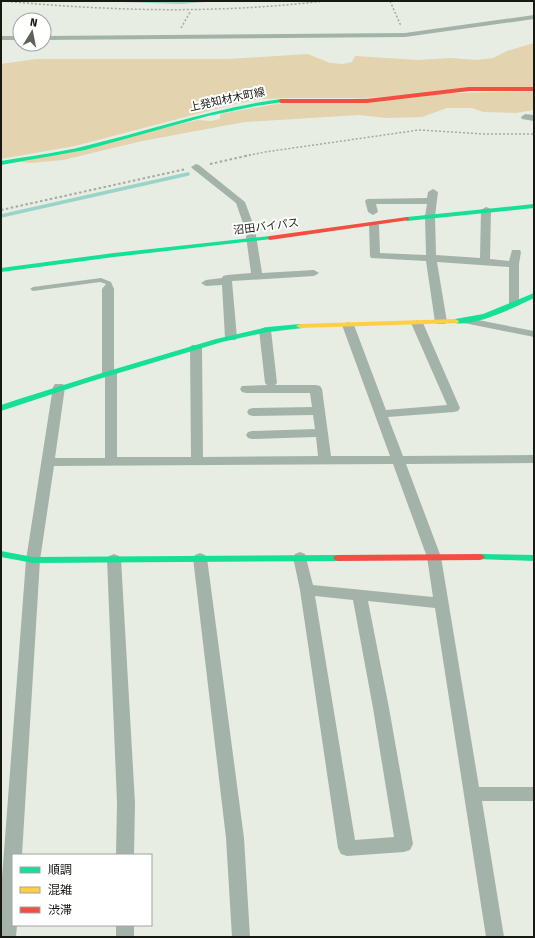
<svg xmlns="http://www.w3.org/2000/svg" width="535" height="938" viewBox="0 0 535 938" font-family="'Fira Sans','Noto Sans JP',sans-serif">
<rect width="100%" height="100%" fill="#e7ede2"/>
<g fill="#e3d3af">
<polygon points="534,43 534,87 364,98 290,98 261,99 231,105 75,146 1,159 1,64 36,59 229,59 308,54 330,63 343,64 352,62 355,56 418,60 450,58 476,60 493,58 507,51"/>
<polygon points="534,91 534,110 516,113 483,112 472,108 447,108 422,117 387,118 359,115 245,122 142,141 63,160 31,163 20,162 198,120 211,121 220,119 220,114 282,103 456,93"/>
</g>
<polygon fill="#99d4c9" points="91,1 218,1 181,4"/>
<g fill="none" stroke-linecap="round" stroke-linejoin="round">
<polyline stroke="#99d4c9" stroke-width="3.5" points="1,216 188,174"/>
<g stroke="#a0aba2" stroke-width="1.5" stroke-dasharray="2 2" stroke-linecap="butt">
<path d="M3,1C111,11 216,14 324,1"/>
<polyline points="390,1 401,26"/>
<polyline points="181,28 190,12"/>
<polyline points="245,156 265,152 419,130 485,134 534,134"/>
</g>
<g stroke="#a0aba2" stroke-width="2" stroke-dasharray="2.5 2.5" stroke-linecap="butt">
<polyline points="210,164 250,155"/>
<polyline points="1,210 186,169"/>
</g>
<polygon fill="#a4b3a9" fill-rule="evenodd" points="101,278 111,282 114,289 114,373 111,375 108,374 107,376 105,377 102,375 102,289 106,284 100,282 33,291 30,289 33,287"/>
<g fill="#a4b3a9" fill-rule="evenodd">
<polygon points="534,15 534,19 405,37 44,40 44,36 405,33"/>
<rect x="1" y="36" width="19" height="4"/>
<polygon points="525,114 534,115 534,121 522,119 521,117"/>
<polygon points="196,164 199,165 245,202 255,229 262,273 314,270 319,273 314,276 232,281 237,338 235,340 227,340 225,338 222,285 206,286 201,283 206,280 222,278 223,276 227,275 251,273 245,229 236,203 193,169 191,167"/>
<polygon points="433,189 438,192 435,216 436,255 480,258 481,210 486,207 489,208 491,210 490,259 509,261 512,250 520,250 521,252 519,264 519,304 518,306 510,306 509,304 509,267 437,262 447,322 445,324 437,324 435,322 426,261 371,258 370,256 369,225 374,222 379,225 380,253 426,255 425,216 427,204 376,204 378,212 373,215 368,212 365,201 367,199 427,198 428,192"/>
<polygon points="468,318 534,331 534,337 464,323 462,321 464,319"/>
<path d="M417,320L423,323L460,408L458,411L454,412L388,417L403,456L534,455V463L406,464L441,557L479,787H534V801H482L504,937H486L435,608L368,601L389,708L413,844L410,850L404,852L347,856L341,854L338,848L300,590L293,557L295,554L300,552L305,554L313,585L433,597L427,557L393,464L54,466L40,560L22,855H13V925H17L16,937H1V891L26,560L53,387L55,384H63L65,387L55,458H105V373L107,371H115L117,373V457H191L190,347L192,345H200L202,347L203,457L318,456L316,437L252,439L248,438L246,435L248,432L252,431L315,429L313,415L253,416L249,415L247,412L249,409L253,408L312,407L310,393H246L242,392L240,389L242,386L267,385L265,383L259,330L265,327L271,330L277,383L275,385H316L320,386L322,389L331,456H390L342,325L348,322L354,325L386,410L447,405L411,323ZM315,596L353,600L373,708L394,837L355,840Z"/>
<polygon points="200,553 205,555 207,558 244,838 250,937 232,937 226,838 193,558 195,555"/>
<polygon points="114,554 119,556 121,559 135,803 134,855 116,855 117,803 107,559 109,556"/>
<rect x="116" y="925" width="18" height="12"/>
</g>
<g fill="#16e098" fill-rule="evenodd">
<path d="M281,99L283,100V102L256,106L208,116L85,150L1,165V161C29,156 58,153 85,146C151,130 214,108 281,99Z"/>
<polygon points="534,204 534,208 407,221 404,219 407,217"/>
<polygon points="270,236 272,237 272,239 114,257 1,272 1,268 114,253"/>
<path d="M534,293V298C520,305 464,332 451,321L455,319L483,314Z"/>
<polygon points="300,324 304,326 303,328 268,332 222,342 89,382 1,411 1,405 19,399 105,372 216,339 268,327"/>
<polygon points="1,551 33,557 338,555 341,556 343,558 341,560 338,561 33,563 1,557"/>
<polygon points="480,554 534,555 534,561 477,559 475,557 477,555"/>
</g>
<polygon fill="#ffcf43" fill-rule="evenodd" points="455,319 459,321 458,323 300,328 296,326 300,324"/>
<g fill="#f24e42" fill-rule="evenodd">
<polygon points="469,87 534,87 534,91 469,91 367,103 281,103 278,101 281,99 367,99"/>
<polygon points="407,217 409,218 409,220 270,240 267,238 270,236"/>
<polygon points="480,554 483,555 485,557 483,559 480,560 338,561 335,560 333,558 335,556 338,555"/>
</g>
</g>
<g text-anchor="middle" stroke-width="4" stroke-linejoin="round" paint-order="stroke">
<g font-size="11" fill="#151912" stroke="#fff">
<text transform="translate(227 99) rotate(-12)" y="4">上発知材木町線</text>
<text transform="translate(266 226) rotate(-7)" y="4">沼田バイパス</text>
</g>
</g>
<rect width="535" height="938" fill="none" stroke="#151912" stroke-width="4"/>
<rect x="12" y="854" width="140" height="72" fill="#ffffff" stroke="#a1a3a0"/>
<rect x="20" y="867" width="20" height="6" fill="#16e098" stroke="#a1a3a0"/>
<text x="48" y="874" font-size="12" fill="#151912">順調</text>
<rect x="20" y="887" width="20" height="6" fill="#ffcf43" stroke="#a1a3a0"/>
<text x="48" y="894" font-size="12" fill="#151912">混雑</text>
<rect x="20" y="907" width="20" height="6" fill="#f24e42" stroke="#a1a3a0"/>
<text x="48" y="914" font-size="12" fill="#151912">渋滞</text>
<g transform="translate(32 32) rotate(10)"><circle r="19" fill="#ffffff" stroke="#a1a3a0"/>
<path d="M0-3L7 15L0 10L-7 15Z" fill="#5e635b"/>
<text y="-6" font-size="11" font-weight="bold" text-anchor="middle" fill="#151912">N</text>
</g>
</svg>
